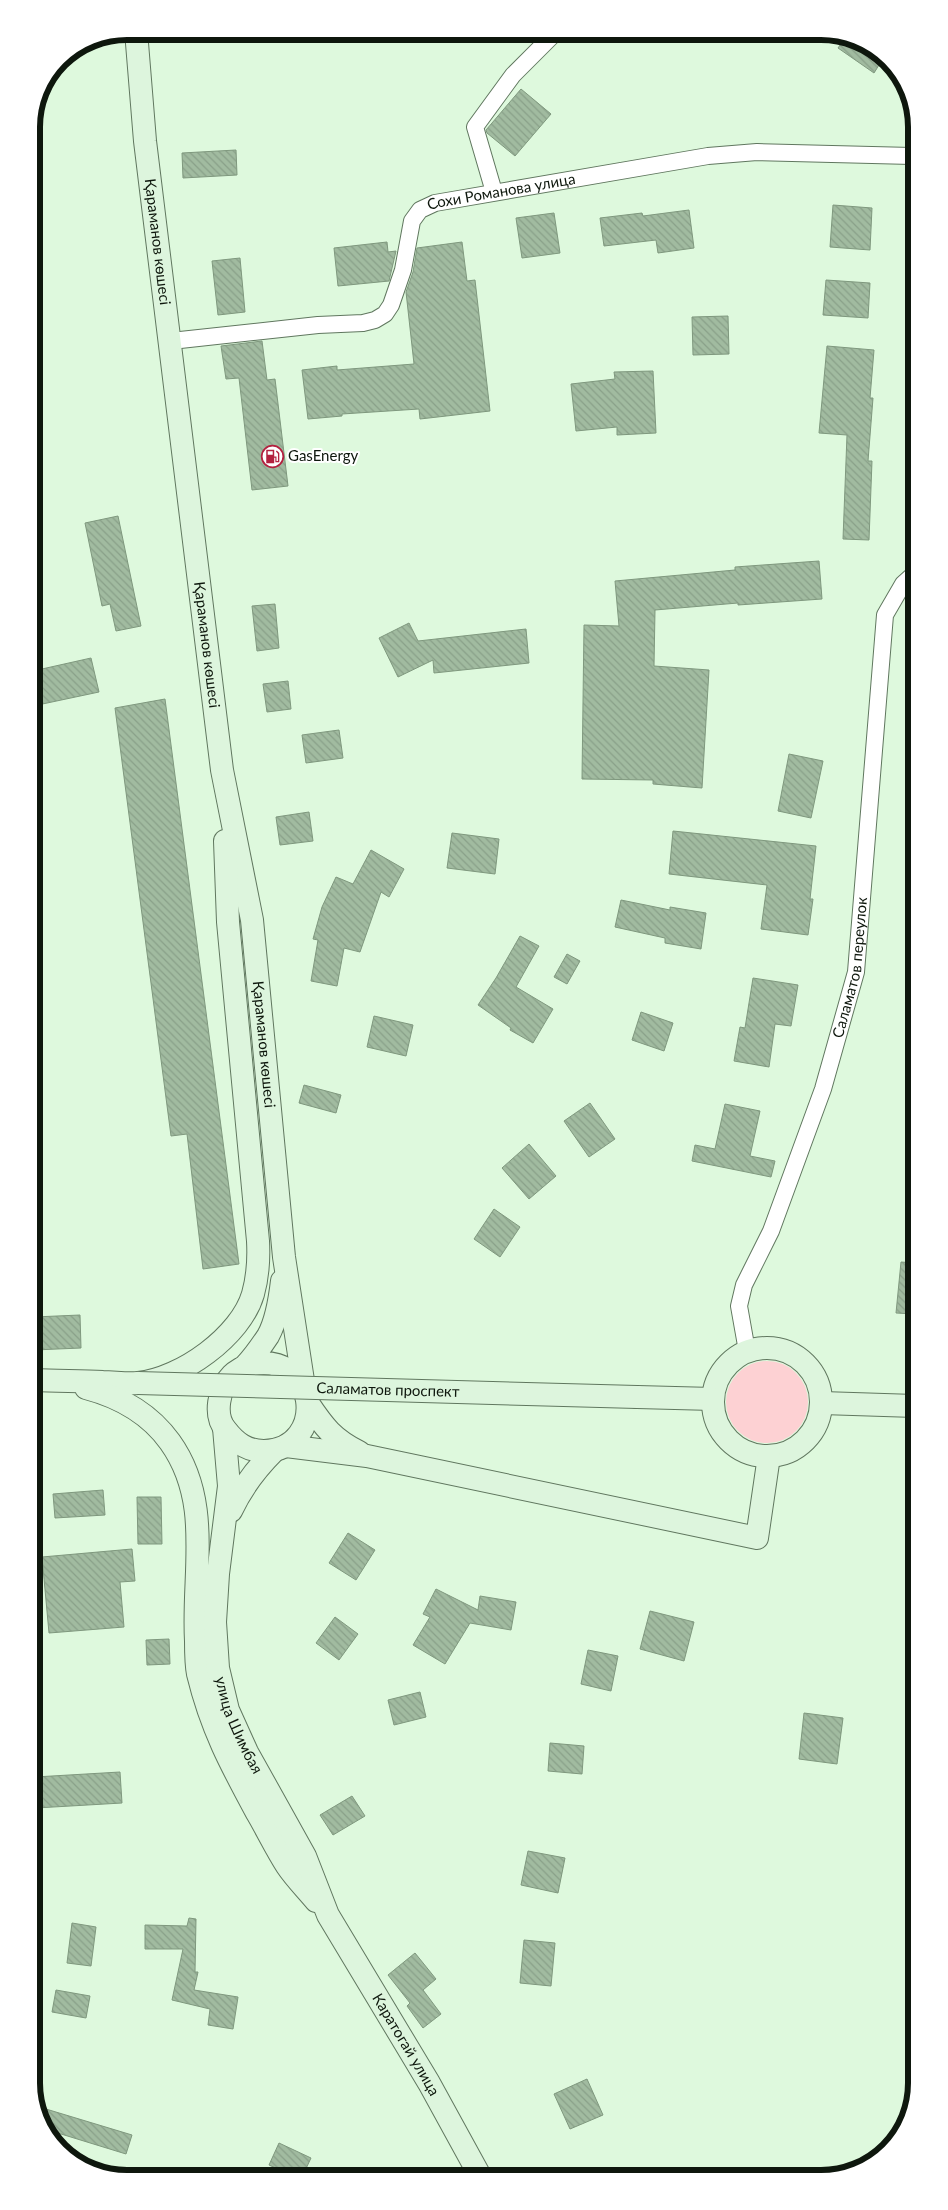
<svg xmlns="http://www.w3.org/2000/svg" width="948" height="2210" viewBox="0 0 948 2210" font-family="Lato,sans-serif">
<defs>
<pattern id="building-back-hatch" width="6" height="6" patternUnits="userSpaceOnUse" patternTransform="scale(1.25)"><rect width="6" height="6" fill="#a1bba0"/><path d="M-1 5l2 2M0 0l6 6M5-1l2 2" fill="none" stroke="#89a089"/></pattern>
</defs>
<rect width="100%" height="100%" fill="#def9dd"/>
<circle fill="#fdd1d3" cx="767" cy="1402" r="41"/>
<g fill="url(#building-back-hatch)" stroke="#7f987e">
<polygon points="845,38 880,51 884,57 874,73 838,48"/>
<polygon points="521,89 551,114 515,156 487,133 486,130"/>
<polygon points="236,150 237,175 183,178 182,153"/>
<polygon points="833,205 872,208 870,250 830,247"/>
<polygon points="689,210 694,248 658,253 656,240 604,246 600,218 642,213 643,216"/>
<polygon points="554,213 560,253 522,258 516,218"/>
<polygon points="387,242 388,252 396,251 389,281 338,286 334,248"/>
<polygon points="462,242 467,281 475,280 490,411 420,419 419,409 342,414 342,416 308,419 302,370 337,366 337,370 414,364 406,292 413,272 417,248"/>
<polygon points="240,258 245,312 218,315 212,261"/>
<polygon points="826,280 870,283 868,318 823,315"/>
<polygon points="728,316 729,354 693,355 692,317"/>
<polygon points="262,341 267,380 275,379 288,486 252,490 239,378 226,379 221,346"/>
<polygon points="827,346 874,350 870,398 873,398 868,461 872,461 869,540 843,539 847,435 819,433"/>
<polygon points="653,371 656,433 617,435 617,427 576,431 571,384 615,379 614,372"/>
<polygon points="118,516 141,626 116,631 110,604 102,606 85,523"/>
<polygon points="819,561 822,599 738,605 738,603 655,610 654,666 709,670 702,788 653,784 653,780 582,779 584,625 619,626 615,581 735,570 735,567"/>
<polygon points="275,604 279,648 257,651 252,606"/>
<polygon points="409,623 418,641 526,629 529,663 434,673 433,660 398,677 379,638"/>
<polygon points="91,658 99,692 33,706 33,671"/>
<polygon points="288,681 291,709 267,712 263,684"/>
<polygon points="165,699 239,1264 203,1269 187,1134 171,1136 115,708"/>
<polygon points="339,730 343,758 306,763 302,735"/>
<polygon points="789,754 823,761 811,818 778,811"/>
<polygon points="309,812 313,841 280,845 276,817"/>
<polygon points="673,831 816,846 810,899 813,899 808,935 761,929 767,885 669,874"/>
<polygon points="452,833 499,839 495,874 447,868"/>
<polygon points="371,850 404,869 389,897 381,892 360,952 344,948 337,986 311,981 318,940 313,939 322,907 336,877 353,884"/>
<polygon points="621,900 670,910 670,907 706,913 701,949 665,943 665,938 615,927"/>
<polygon points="520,936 539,946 516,987 553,1009 533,1043 510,1030 511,1028 478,1005 496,978"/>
<polygon points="567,954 580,961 567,984 554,977"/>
<polygon points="753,978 798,985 791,1026 775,1024 769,1067 734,1061 740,1027 745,1028"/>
<polygon points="641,1012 673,1023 664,1051 632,1040"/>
<polygon points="374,1016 413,1025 406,1056 367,1047"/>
<polygon points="304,1085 341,1095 336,1113 299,1103"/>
<polygon points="590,1103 615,1139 589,1157 564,1121"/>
<polygon points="725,1104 760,1111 750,1156 775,1161 771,1177 692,1161 695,1145 715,1149"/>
<polygon points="529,1144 556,1176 529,1199 502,1168"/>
<polygon points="494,1209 520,1227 500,1257 474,1239"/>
<polygon points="901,1262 915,1263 915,1314 896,1313"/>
<polygon points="80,1315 81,1348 34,1350 34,1317"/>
<polygon points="103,1490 105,1515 55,1518 53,1494"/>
<polygon points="137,1497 161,1497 162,1544 138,1544"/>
<polygon points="348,1533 375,1550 356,1580 329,1563"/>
<polygon points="132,1549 135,1581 120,1582 124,1627 49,1633 42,1557"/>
<polygon points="436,1589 478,1610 480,1596 516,1602 511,1630 470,1623 445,1664 413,1645 430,1617 423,1614"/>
<polygon points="650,1611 694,1622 684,1661 640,1649"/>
<polygon points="335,1617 358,1634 339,1660 316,1643"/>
<polygon points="169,1639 170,1664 147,1665 146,1640"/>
<polygon points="588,1650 618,1656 611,1691 581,1684"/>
<polygon points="420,1692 426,1717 394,1725 388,1700"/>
<polygon points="804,1713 843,1718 837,1764 799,1759"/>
<polygon points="550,1743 584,1746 582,1774 548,1771"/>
<polygon points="120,1772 122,1803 36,1808 35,1777"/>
<polygon points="352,1796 365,1816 333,1835 320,1815"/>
<polygon points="528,1851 565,1858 558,1893 521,1885"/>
<polygon points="189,1918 196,1919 195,1972 198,1972 194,1990 238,1997 233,2029 208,2025 210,2009 172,2000 183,1949 145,1949 145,1925 187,1926"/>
<polygon points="72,1923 96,1927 91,1966 67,1963"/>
<polygon points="524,1940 555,1943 551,1986 520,1983"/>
<polygon points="415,1953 436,1979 423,1990 441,2014 423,2028 407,2006 410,2003 388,1975"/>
<polygon points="56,1990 90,1996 86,2018 52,2012"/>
<polygon points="587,2079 603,2115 570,2129 554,2094"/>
<polygon points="36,2106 132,2135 126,2154 48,2130 36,2114"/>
<polygon points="279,2143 311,2158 302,2177 295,2177 269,2165"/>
</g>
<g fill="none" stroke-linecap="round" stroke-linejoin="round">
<defs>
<g id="street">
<polyline points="494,192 475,127 513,75 557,31"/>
<path id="s1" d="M171,341L318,325L363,323L375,320L385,314L391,305L403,270L412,221L420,210L435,203L708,156L757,152L912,156"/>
<path id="s2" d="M747,1351L739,1306L744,1285L771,1231L823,1089L856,972L885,615L903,584L913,575"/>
</g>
<g id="secondary">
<path id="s3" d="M136,31L145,141L222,770L252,920L284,1257L304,1387"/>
<circle cx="767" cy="1402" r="54"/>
<path d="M245,1366C320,1345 329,1450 264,1451C247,1451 236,1443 226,1430C213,1415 219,1388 232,1375C236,1371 241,1369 245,1366C253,1358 262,1345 268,1336C277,1320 280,1298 282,1281"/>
<path d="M34,1380C57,1381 80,1381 103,1382C114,1382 126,1384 138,1383C181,1379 241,1336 253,1294C258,1276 259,1259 258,1241L228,922L225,841"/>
<path d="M86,1388C120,1397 150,1414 170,1442C213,1502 192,1572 196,1641C196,1652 196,1664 198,1674C211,1728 231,1765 257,1813C267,1830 276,1849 287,1866C295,1878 306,1889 316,1901"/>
<polyline points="637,1397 713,1399"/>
<path d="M308,1403C324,1427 333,1439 359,1452"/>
<polyline points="822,1403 915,1406"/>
<path id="s4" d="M224,1428L229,1486L218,1574L215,1622L218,1668L228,1710L247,1752L305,1856L328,1915L429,2083L480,2176"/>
<polyline points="286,1446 367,1456 757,1538 769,1456"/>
<path d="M231,1511C242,1487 256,1469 274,1451"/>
</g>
</defs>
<use href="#street" stroke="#60775f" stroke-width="18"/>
<use href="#secondary" stroke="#60775f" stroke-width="24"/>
<use href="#street" stroke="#fff" stroke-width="16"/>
<use href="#secondary" stroke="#ddf5dd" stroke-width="22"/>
<defs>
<g id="secondary-bridge">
<path id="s5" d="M138,1383L637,1397"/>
</g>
</defs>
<use href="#secondary-bridge" stroke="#60775f" stroke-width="24" stroke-linecap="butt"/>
<use href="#secondary-bridge" stroke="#ddf5dd" stroke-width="22"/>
</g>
<defs>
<symbol id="fuel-ring" viewBox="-11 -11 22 22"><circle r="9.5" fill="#fff" stroke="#b3213f" stroke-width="1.5"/><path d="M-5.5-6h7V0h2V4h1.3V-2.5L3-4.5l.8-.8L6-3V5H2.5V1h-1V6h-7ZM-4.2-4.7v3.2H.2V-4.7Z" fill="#b3213f"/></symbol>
</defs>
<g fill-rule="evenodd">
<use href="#fuel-ring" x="260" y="444" width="25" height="25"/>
</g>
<g text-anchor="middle" stroke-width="4" stroke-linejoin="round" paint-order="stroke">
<g font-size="15" fill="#0e170d" stroke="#fff">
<text dy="5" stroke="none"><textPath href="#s1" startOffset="412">Сохи Романова улица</textPath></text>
<text dy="5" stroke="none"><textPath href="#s3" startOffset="212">Қараманов көшесі</textPath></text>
<text dy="5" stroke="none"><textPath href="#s3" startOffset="618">Қараманов көшесі</textPath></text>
<text dy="5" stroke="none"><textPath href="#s2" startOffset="404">Саламатов переулок</textPath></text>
<text dy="5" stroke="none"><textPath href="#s3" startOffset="1022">Қараманов көшесі</textPath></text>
<text dy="5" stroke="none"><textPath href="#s5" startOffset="250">Саламатов проспект</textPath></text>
<text dy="5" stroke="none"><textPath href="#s4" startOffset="302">улица Шимбая</textPath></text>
<text dy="5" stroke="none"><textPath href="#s4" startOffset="664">Каратогай улица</textPath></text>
</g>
<g font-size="15" fill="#0e170d" stroke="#fff" text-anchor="start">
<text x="288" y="461">GasEnergy</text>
</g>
</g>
<path d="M0 0H948V2210H0ZM127 40H821A87 87 0 0 1 908 127V2083A87 87 0 0 1 821 2170H127A87 87 0 0 1 40 2083V127A87 87 0 0 1 127 40Z" fill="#fff" fill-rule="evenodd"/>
<path fill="none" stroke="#0e170d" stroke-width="6" d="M127 40H821A87 87 0 0 1 908 127V2083A87 87 0 0 1 821 2170H127A87 87 0 0 1 40 2083V127A87 87 0 0 1 127 40Z"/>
</svg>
